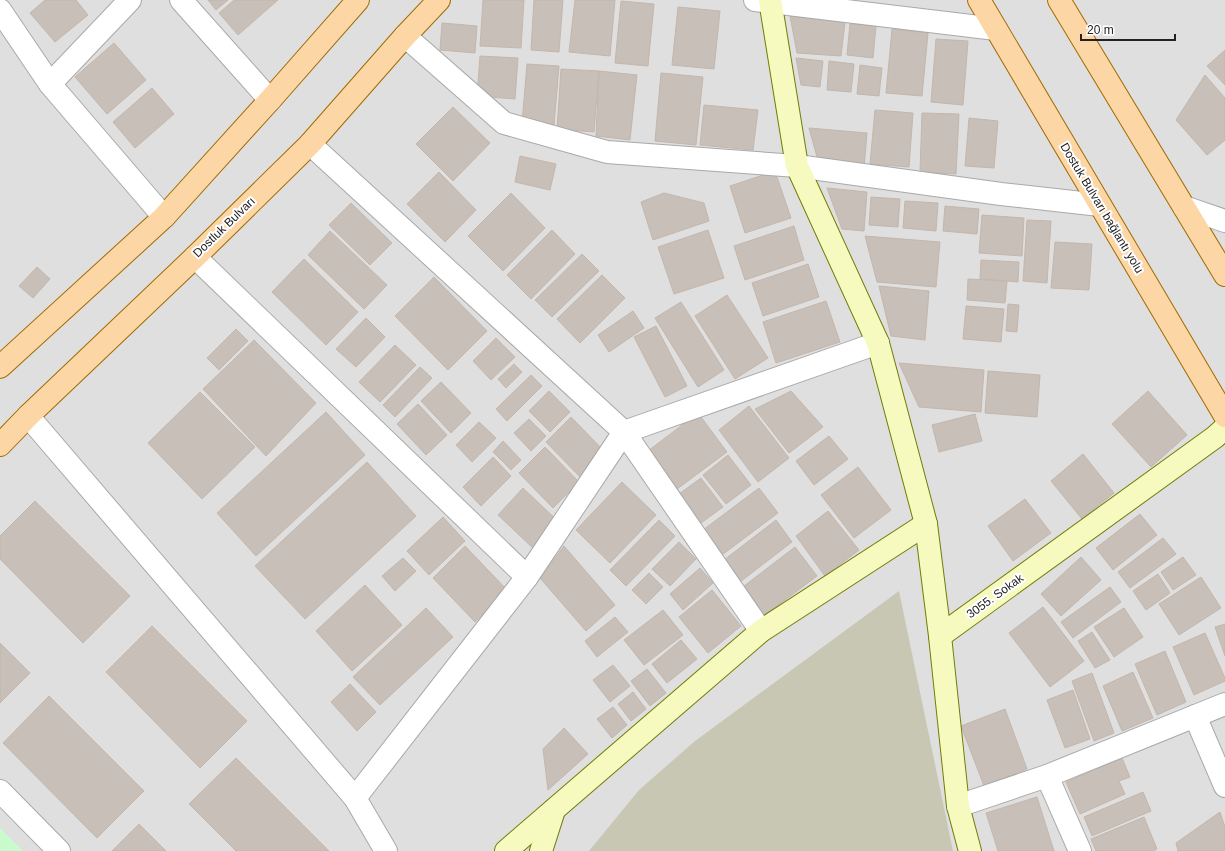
<svg xmlns="http://www.w3.org/2000/svg" width="1225" height="851" viewBox="0 0 1225 851" font-family="Helvetica,sans-serif">
<rect width="100%" height="100%" fill="#f2efe9"/>
<rect fill="#e0dfdf" x="0" y="0" width="1225" height="851"/>
<polygon fill="#c7c7b4" points="899,591 953,851 589,851 639,790 695,741"/>
<polygon fill="#c8facc" points="0,828 23,851 0,851"/>
<g fill="#c7bfb8" stroke="#c4b6ab">
<polygon points="45,0 76,0 88,15 55,42 30,13"/>
<polygon points="208,0 228,0 216,10"/>
<polygon points="234,0 278,0 238,35 219,13"/>
<polygon points="483,0 524,0 521,48 480,46"/>
<polygon points="534,0 563,0 559,52 531,50"/>
<polygon points="575,0 615,0 610,56 569,52"/>
<polygon points="621,1 654,4 648,66 615,63"/>
<polygon points="678,7 720,11 714,69 672,65"/>
<polygon points="790,16 845,22 841,56 797,53"/>
<polygon points="442,23 477,26 475,53 440,50"/>
<polygon points="850,24 876,26 873,58 847,55"/>
<polygon points="892,29 928,33 922,96 886,93"/>
<polygon points="936,39 968,41 963,105 931,102"/>
<polygon points="114,43 146,80 107,114 75,77"/>
<polygon points="1225,50 1225,85 1207,66"/>
<polygon points="480,56 518,58 515,99 477,96"/>
<polygon points="796,58 823,61 820,87 801,85"/>
<polygon points="829,61 854,64 851,92 827,90"/>
<polygon points="527,64 559,66 554,125 522,123"/>
<polygon points="860,65 882,68 879,96 857,94"/>
<polygon points="561,69 599,71 594,132 557,129"/>
<polygon points="599,71 637,75 630,140 596,136"/>
<polygon points="661,73 703,77 696,145 655,141"/>
<polygon points="1205,75 1225,98 1225,140 1207,155 1176,120"/>
<polygon points="152,88 174,114 135,148 113,122"/>
<polygon points="704,105 758,110 753,150 700,145"/>
<polygon points="453,107 490,143 453,181 416,144"/>
<polygon points="875,110 913,113 909,167 870,164"/>
<polygon points="922,113 959,114 956,174 920,172"/>
<polygon points="969,118 998,121 994,168 965,166"/>
<polygon points="809,128 867,133 864,168 819,164"/>
<polygon points="520,156 556,164 550,190 515,182"/>
<polygon points="775,171 791,218 745,233 730,186"/>
<polygon points="439,172 476,210 445,242 407,204"/>
<polygon points="827,188 867,192 864,231 842,229"/>
<polygon points="511,193 545,228 503,271 468,236"/>
<polygon points="664,193 704,203 709,221 653,240 641,202"/>
<polygon points="871,197 900,199 898,227 869,225"/>
<polygon points="905,201 938,203 936,231 903,228"/>
<polygon points="351,203 392,243 370,265 329,225"/>
<polygon points="945,206 979,209 977,234 943,231"/>
<polygon points="982,215 1024,218 1022,256 979,253"/>
<polygon points="1027,220 1051,221 1047,283 1023,281"/>
<polygon points="794,226 804,260 745,280 734,246"/>
<polygon points="552,230 575,254 531,299 507,275"/>
<polygon points="708,230 724,278 674,294 658,247"/>
<polygon points="330,231 387,285 364,309 308,255"/>
<polygon points="865,236 940,242 936,287 877,282"/>
<polygon points="1055,242 1092,244 1089,290 1051,288"/>
<polygon points="582,254 599,271 552,317 535,300"/>
<polygon points="304,259 358,312 326,345 272,292"/>
<polygon points="981,260 1019,262 1018,282 980,279"/>
<polygon points="808,264 819,297 763,316 752,283"/>
<polygon points="37,267 50,279 33,298 19,286"/>
<polygon points="602,275 625,298 580,343 557,319"/>
<polygon points="434,277 487,331 448,370 395,316"/>
<polygon points="968,279 1007,281 1005,303 967,300"/>
<polygon points="879,286 929,291 925,340 891,336"/>
<polygon points="727,295 768,358 735,379 695,316"/>
<polygon points="826,301 840,342 776,363 763,322"/>
<polygon points="681,302 724,370 698,387 655,318"/>
<polygon points="1008,304 1019,305 1017,332 1006,331"/>
<polygon points="966,306 1004,309 1001,342 963,339"/>
<polygon points="633,311 644,328 609,352 598,335"/>
<polygon points="366,318 385,337 356,367 336,349"/>
<polygon points="656,326 687,386 665,397 634,337"/>
<polygon points="236,329 248,341 219,370 207,358"/>
<polygon points="496,338 515,357 491,380 473,361"/>
<polygon points="254,340 316,403 266,456 203,389"/>
<polygon points="395,345 416,365 380,402 359,382"/>
<polygon points="899,363 984,370 981,412 919,407"/>
<polygon points="514,364 522,372 506,388 498,379"/>
<polygon points="420,367 432,378 395,417 383,405"/>
<polygon points="988,371 1040,375 1037,417 985,413"/>
<polygon points="531,375 542,386 507,421 496,409"/>
<polygon points="441,382 471,413 451,433 421,401"/>
<polygon points="549,391 570,412 550,432 529,411"/>
<polygon points="791,391 823,427 789,453 755,409"/>
<polygon points="1148,391 1187,435 1151,467 1112,424"/>
<polygon points="200,392 255,447 202,499 148,443"/>
<polygon points="418,404 447,435 426,455 397,424"/>
<polygon points="749,406 789,458 758,482 719,430"/>
<polygon points="326,412 365,455 256,556 217,513"/>
<polygon points="698,413 727,452 677,489 648,451"/>
<polygon points="975,414 982,441 939,452 932,425"/>
<polygon points="571,417 607,454 582,479 546,442"/>
<polygon points="529,419 546,436 531,451 514,433"/>
<polygon points="479,422 496,438 472,462 456,445"/>
<polygon points="829,436 848,459 814,485 796,461"/>
<polygon points="503,441 521,460 511,470 493,452"/>
<polygon points="545,447 579,482 553,508 519,473"/>
<polygon points="1083,454 1114,493 1082,519 1051,481"/>
<polygon points="728,455 751,485 726,504 703,475"/>
<polygon points="493,457 511,476 481,506 463,487"/>
<polygon points="367,462 416,516 305,619 255,566"/>
<polygon points="858,467 891,510 854,538 821,495"/>
<polygon points="701,478 723,507 701,523 679,494"/>
<polygon points="622,482 656,515 610,563 576,530"/>
<polygon points="523,488 561,524 536,551 498,515"/>
<polygon points="759,488 778,513 722,555 703,530"/>
<polygon points="1025,499 1051,533 1013,561 988,526"/>
<polygon points="35,501 130,596 83,643 0,559 0,536"/>
<polygon points="828,511 859,550 825,576 796,536"/>
<polygon points="1140,514 1157,535 1113,570 1096,548"/>
<polygon points="443,517 465,541 429,575 407,551"/>
<polygon points="659,520 675,536 626,586 610,570"/>
<polygon points="776,520 792,542 740,582 724,560"/>
<polygon points="1163,538 1176,554 1130,588 1118,572"/>
<polygon points="679,542 696,559 670,586 652,569"/>
<polygon points="465,546 508,591 475,622 433,578"/>
<polygon points="564,546 615,605 586,631 540,578"/>
<polygon points="795,547 817,576 765,615 744,586"/>
<polygon points="1081,557 1101,580 1061,616 1041,594"/>
<polygon points="1183,557 1196,575 1173,590 1161,572"/>
<polygon points="403,558 416,571 395,591 382,576"/>
<polygon points="700,568 713,583 683,610 670,594"/>
<polygon points="649,573 663,587 646,604 632,590"/>
<polygon points="1158,574 1170,593 1146,610 1133,591"/>
<polygon points="1201,577 1221,608 1179,635 1159,604"/>
<polygon points="365,585 402,625 352,671 316,631"/>
<polygon points="1110,587 1121,602 1073,638 1061,622"/>
<polygon points="712,590 741,626 708,653 679,617"/>
<polygon points="1043,607 1084,661 1050,687 1009,633"/>
<polygon points="426,608 453,637 380,705 353,677"/>
<polygon points="1124,608 1143,637 1114,657 1094,627"/>
<polygon points="663,610 683,635 644,665 624,640"/>
<polygon points="615,617 628,632 597,657 585,641"/>
<polygon points="1225,624 1225,656 1215,627"/>
<polygon points="152,626 247,721 200,768 106,672"/>
<polygon points="1092,632 1110,660 1095,668 1078,641"/>
<polygon points="1205,633 1225,678 1225,681 1194,695 1173,647"/>
<polygon points="681,640 697,659 667,683 652,664"/>
<polygon points="0,643 30,673 0,703"/>
<polygon points="1165,651 1186,702 1157,715 1135,664"/>
<polygon points="613,665 630,686 610,702 593,680"/>
<polygon points="647,669 666,693 650,706 631,681"/>
<polygon points="1133,672 1153,718 1122,731 1103,686"/>
<polygon points="1092,673 1114,733 1094,741 1072,681"/>
<polygon points="350,684 376,712 357,731 331,702"/>
<polygon points="1073,690 1090,739 1065,748 1047,700"/>
<polygon points="633,692 646,709 631,721 618,704"/>
<polygon points="49,696 144,791 97,838 3,743"/>
<polygon points="613,707 627,725 612,738 597,719"/>
<polygon points="1005,709 1027,769 984,786 961,726"/>
<polygon points="564,728 588,754 548,790 543,749"/>
<polygon points="236,758 329,851 236,851 189,804"/>
<polygon points="1122,758 1130,777 1119,781 1125,794 1080,814 1066,782"/>
<polygon points="1143,792 1151,811 1092,836 1084,817"/>
<polygon points="1037,797 1054,851 998,851 986,813"/>
<polygon points="1220,812 1225,827 1225,851 1178,851 1176,843"/>
<polygon points="1144,817 1157,849 1153,851 1096,851 1091,839"/>
<polygon points="139,824 166,851 112,851"/>
</g>
<g fill="none" stroke-linecap="round" stroke-linejoin="round">
<defs>
<g id="street">
<polyline points="181,0 270,100"/>
<polyline points="755,0 996,29"/>
<polyline points="0,10 50,84 164,217"/>
<polyline points="405,36 504,123 607,152 797,166 1001,194 1100,205"/>
<polyline points="50,84 130,0"/>
<polyline points="310,144 624,432 761,631"/>
<polyline points="1184,207 1225,221"/>
<polyline points="195,257 527,577 355,798"/>
<polyline points="28,416 355,798 386,851"/>
<polyline points="527,577 624,432 878,343"/>
<polyline points="1195,716 1225,786"/>
<polyline points="1047,776 1080,851"/>
<polyline points="0,791 59,851"/>
<polyline points="958,806 1047,776 1225,704"/>
</g>
<g id="secondary">
<polyline points="770,0 797,166 878,343 926,524 940,636"/>
<polyline points="506,851 761,631 926,524"/>
<polyline points="541,851 554,810"/>
<polyline points="970,851 958,806 940,636 1215,437 1225,428"/>
</g>
<g id="primary">
<polyline points="979,0 1225,416"/>
<polyline points="1059,0 1225,275"/>
<polyline points="0,367 164,217 270,100 358,0"/>
<polyline points="0,445 28,416 195,257 310,144 405,36 439,0"/>
</g>
</defs>
<use href="#street" stroke="#a9a9a9" stroke-width="24"/>
<use href="#secondary" stroke="#707d05" stroke-width="24"/>
<use href="#primary" stroke="#a06b00" stroke-width="24"/>
<use href="#street" stroke="#fff" stroke-width="22"/>
<use href="#secondary" stroke="#f7fabf" stroke-width="22"/>
<use href="#primary" stroke="#fcd6a4" stroke-width="22"/>
</g>
<g text-anchor="middle" stroke-width="4" stroke-linejoin="round" paint-order="stroke">
<g font-size="12" fill="#222" stroke="#fff">
<text transform="translate(1102 208) rotate(59)" y="4">Dostuk Bulvarı bağlantı yolu</text>
<text transform="translate(224 227) rotate(-44)" y="4">Dostluk Bulvarı</text>
<text transform="translate(995 596) rotate(-36)" y="4">3055. Sokak</text>
</g>
</g>
<path d="M1081 34v6h94v-6" fill="none" stroke="#222222" stroke-width="2"/>
<text x="1087" y="34" font-size="12" fill="#222222" stroke="#ffffff" stroke-width="3" paint-order="stroke">20 m</text>
</svg>
